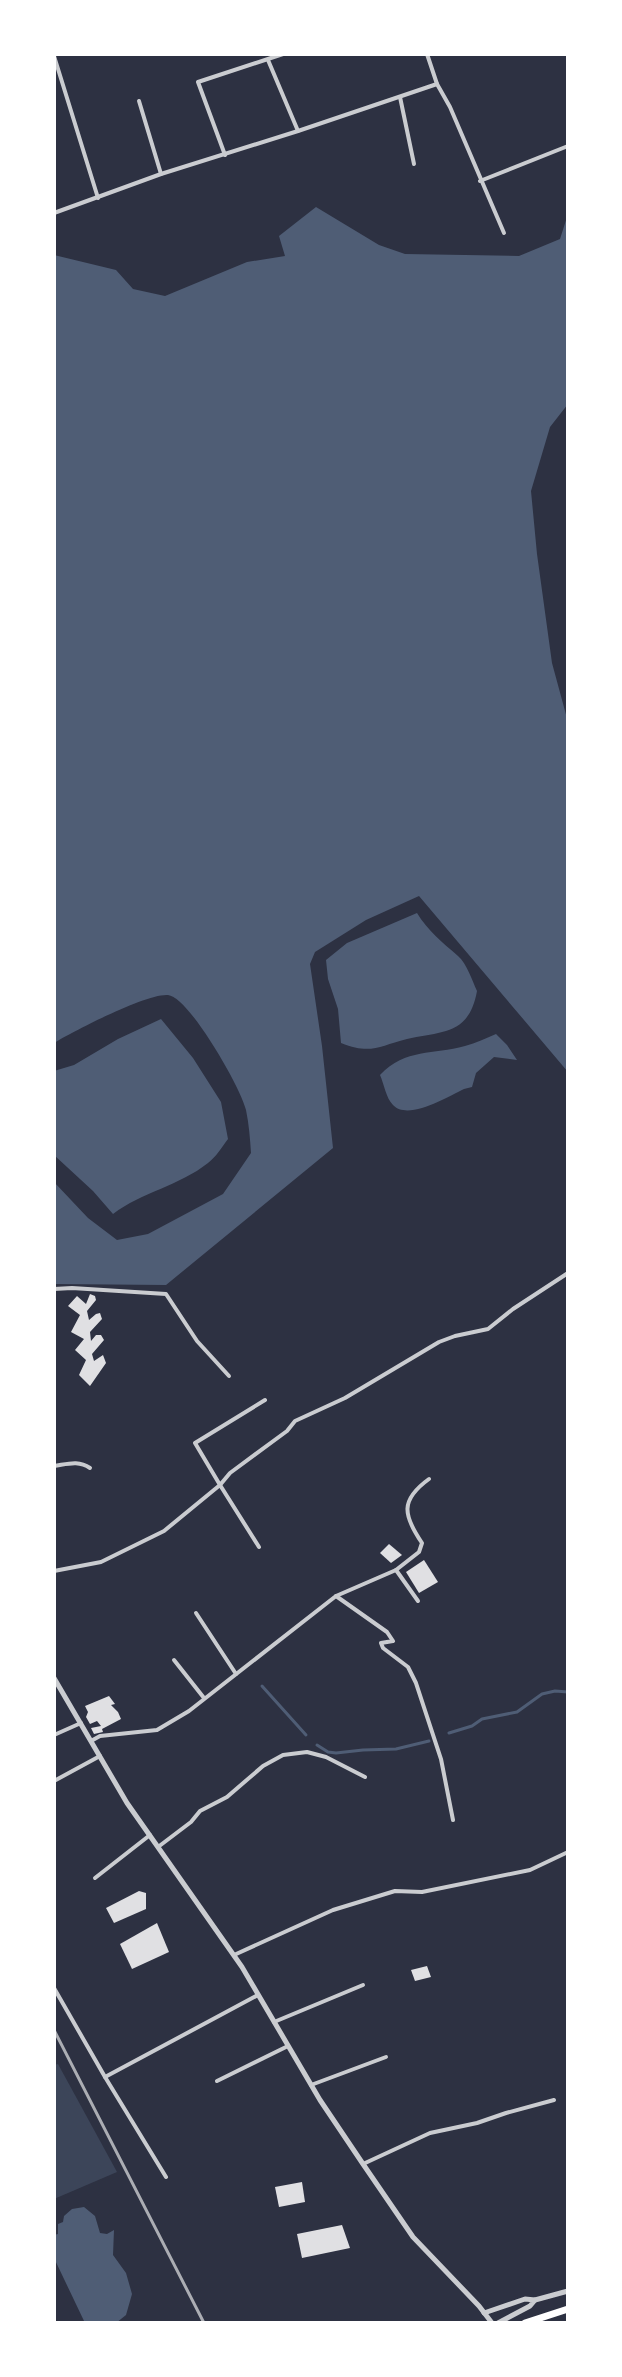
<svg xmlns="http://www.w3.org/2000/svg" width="622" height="2377" viewBox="0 0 622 2377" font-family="'Alegreya Sans',sans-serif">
<rect width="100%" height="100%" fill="#2d3142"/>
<polygon fill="#3c4559" points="58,2064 117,2172 54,2199 54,2065"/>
<g fill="#4f5d75">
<path d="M316,207L379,245L405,254L519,256L560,239L568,214V404L550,427L531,491L537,554L552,663L568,722V1072L419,896L366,920L315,952L310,964L322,1046L333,1148L166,1285L54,1284V1182L88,1218L117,1240L148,1234L223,1194L251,1153C250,1139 249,1124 246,1110C241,1088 189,997 168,995C147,993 74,1031 54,1043V255L116,270L133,289L165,296L247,262L285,256L279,236Z"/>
<path d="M417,913C428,931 442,942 458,956C467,964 472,980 477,991C469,1036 441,1031 407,1039C379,1046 371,1055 341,1043L338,1009L328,979L326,960L347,943Z"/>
<path d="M161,1019L193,1058L221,1102L228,1139C222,1147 216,1157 208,1163C179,1186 142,1192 113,1214L93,1191L54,1155V1071L74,1065L118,1039Z"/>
<path d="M496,1034L507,1045L517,1060L494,1057L476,1073L472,1087L464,1089C447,1097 408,1121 393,1105C386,1098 384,1084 380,1075C406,1048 433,1055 465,1046C476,1043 486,1038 496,1034Z"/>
<polygon points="84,2207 95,2216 100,2233 107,2234 114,2230 113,2255 126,2273 132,2294 126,2315 116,2323 85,2323 54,2258 54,2235 58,2234 58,2224 63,2222 64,2216 72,2209"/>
</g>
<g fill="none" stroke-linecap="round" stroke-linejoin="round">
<g stroke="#4f5d75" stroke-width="3">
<polyline points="262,1686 306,1735"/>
<polyline points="449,1733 472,1726 482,1719 517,1712 542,1694 555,1691 568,1692"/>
<polyline points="317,1745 328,1752 336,1753 363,1750 396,1749 429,1741"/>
</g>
</g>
<g fill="#e0e0e3">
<polygon points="90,1294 95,1296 96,1300 87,1311 89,1320 96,1314 100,1313 102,1319 90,1332 91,1341 96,1335 101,1335 104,1340 92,1354 94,1361 103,1355 106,1363 90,1386 79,1375 86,1360 75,1350 84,1339 71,1332 80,1315 68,1306 77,1296 86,1304"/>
<polygon points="389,1544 402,1555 391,1563 380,1553"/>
<polygon points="424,1560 438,1582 419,1593 406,1572"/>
<polygon points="109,1696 115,1704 111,1705 118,1712 121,1719 102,1729 103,1732 94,1734 91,1728 101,1726 97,1721 90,1724 86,1717 88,1712 85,1706"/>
<polygon points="139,1891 146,1893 146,1909 114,1923 106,1908"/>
<polygon points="157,1923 169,1952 132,1969 120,1944"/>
<polygon points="427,1966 431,1977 415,1981 411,1970"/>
<polygon points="302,2182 305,2202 279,2207 275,2187"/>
<polygon points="342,2225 350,2248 302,2258 297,2234"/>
</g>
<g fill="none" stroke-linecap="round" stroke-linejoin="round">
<g stroke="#caccd0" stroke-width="4">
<polyline points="427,54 437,84 450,107 504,233"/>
<polyline points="54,56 98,198"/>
<polyline points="268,60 298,131"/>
<polyline points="400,97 414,164"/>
<polyline points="139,101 161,174"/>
<polyline points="225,155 198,82 283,54"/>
<polyline points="480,181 568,146"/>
<polyline points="54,213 161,174 298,131 437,84"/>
<polyline points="54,1289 72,1288 166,1294 197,1341 229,1376"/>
<polyline points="265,1400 195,1443 220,1485 230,1473 287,1431 295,1421 345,1398 439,1342 455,1336 488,1329 513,1309 568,1273"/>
<path d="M54,1466C68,1464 78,1460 90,1468"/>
<polyline points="396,1570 418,1601"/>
<polyline points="54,1571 101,1562 164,1531 220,1485 259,1547"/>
<polyline points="336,1596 387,1632 393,1641 381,1643 383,1648 408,1667 416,1683 441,1759 453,1820"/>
<polyline points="196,1613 236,1674"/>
<polyline points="174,1660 204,1698"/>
<polyline points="54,1735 81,1723"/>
<path d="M91,1741L100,1736L157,1730L189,1711L336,1596L396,1570L419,1552L422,1543C403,1515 400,1500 429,1479"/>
<polyline points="54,1781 100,1756"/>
<polyline points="158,1847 191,1822 200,1811 227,1797 263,1766 283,1755 307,1752 326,1757 365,1777"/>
<polyline points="95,1878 150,1835"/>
<polyline points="234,1955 333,1910 395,1891 422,1892 530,1870 568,1852"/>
<polyline points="54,1988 105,2077 166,2177"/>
<polyline points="274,2022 363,1985"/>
<polyline points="105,2077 258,1995"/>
<polyline points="217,2081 288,2046"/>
<polyline points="311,2085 386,2057"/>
<polyline points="363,2164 430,2133 477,2123 506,2113 554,2100"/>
</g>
<g stroke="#caccd0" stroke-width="5">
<polyline points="54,1678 127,1803 242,1967 320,2100 363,2164 413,2237 479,2306 492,2323"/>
<polyline points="535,2300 568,2291"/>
<polyline points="484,2313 525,2299 535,2300 530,2306 498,2323"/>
</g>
<polyline stroke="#fff" stroke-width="7" points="525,2323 568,2309"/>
<polyline stroke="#abadb3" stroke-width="3" points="54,2030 204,2323"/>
</g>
<rect width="622" height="2377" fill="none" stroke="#ffffff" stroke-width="112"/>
</svg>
